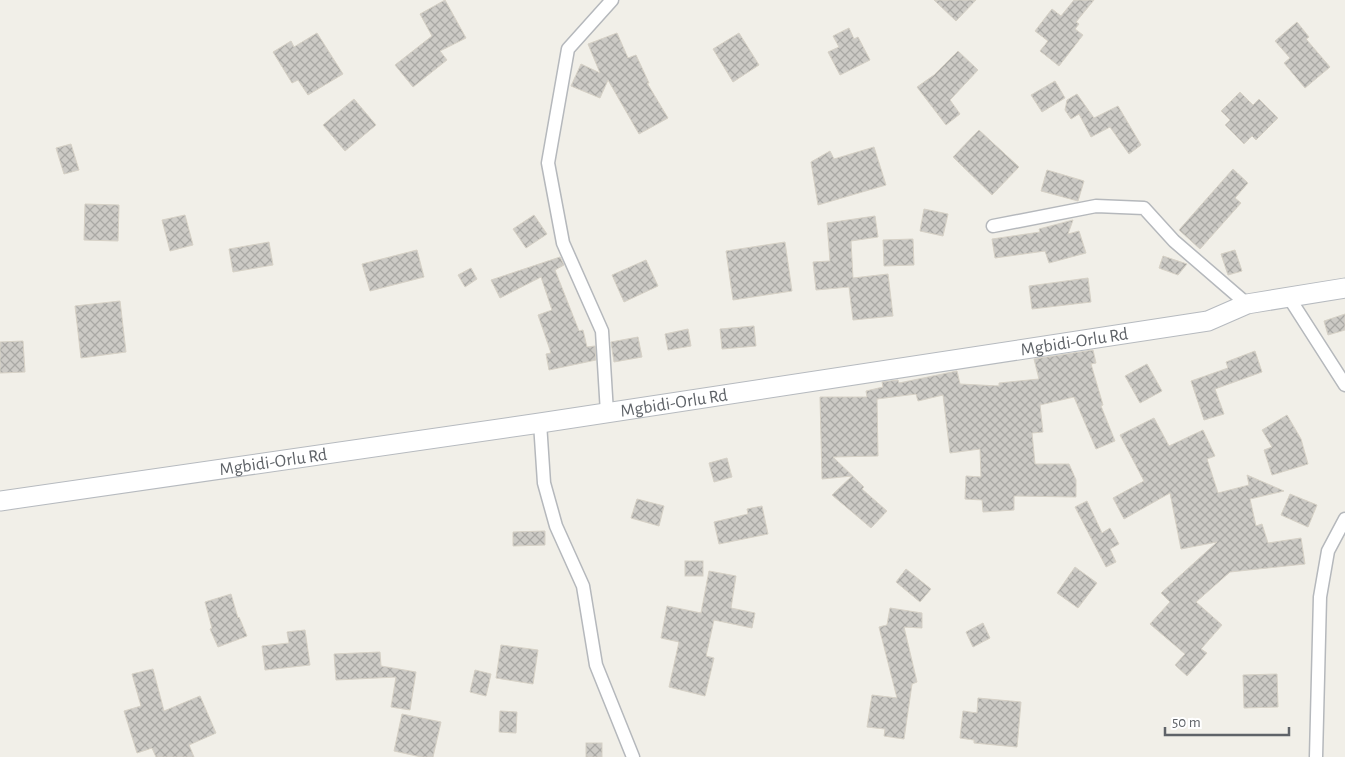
<svg xmlns="http://www.w3.org/2000/svg" width="1345" height="757" viewBox="0 0 1345 757" font-family="'Alegreya Sans',sans-serif">
<defs>
<pattern id="building-cross-hatch" width="8" height="8" patternUnits="userSpaceOnUse" patternTransform="scale(1.25)"><rect width="8" height="8" fill="#cccac5"/><path d="M0 0l8 8M0 8l8-8" fill="none" stroke="#a9a8a4"/></pattern>
</defs>
<rect width="100%" height="100%" fill="#f1efe8"/>
<g fill="url(#building-cross-hatch)" stroke="#d6d1c6">
<polygon points="445,0 466,38 440,51 447,60 413,87 395,65 432,36 420,14"/>
<polygon points="934,0 976,0 956,21"/>
<polygon points="1074,0 1094,0 1076,22 1079,24 1075,29 1083,35 1059,66 1040,51 1048,41 1035,31 1052,9 1061,16"/>
<polygon points="1297,22 1309,37 1306,39 1330,67 1305,88 1284,63 1290,58 1275,41"/>
<polygon points="849,28 854,39 858,37 870,60 840,75 828,52 839,47 833,36"/>
<polygon points="317,33 343,74 308,95 298,80 292,83 273,52 291,41 294,47"/>
<polygon points="617,33 628,58 636,55 649,83 647,83 668,118 639,134 608,80 600,98 571,86 581,64 600,73 588,44"/>
<polygon points="739,33 759,65 733,82 713,49"/>
<polygon points="958,51 978,70 950,100 960,114 946,125 917,87 934,75"/>
<polygon points="1055,81 1065,98 1042,112 1031,95"/>
<polygon points="1240,92 1253,105 1259,99 1278,118 1256,140 1252,136 1244,144 1225,125 1230,120 1221,111"/>
<polygon points="1077,94 1094,118 1118,106 1141,145 1129,154 1110,127 1091,137 1079,114 1071,119 1065,110 1067,100"/>
<polygon points="354,99 376,125 345,151 323,125"/>
<polygon points="979,130 1019,167 992,195 953,157"/>
<polygon points="71,144 79,170 64,174 56,148"/>
<polygon points="874,147 886,185 818,205 811,162 830,151 834,159"/>
<polygon points="1233,169 1248,183 1235,198 1241,203 1200,249 1179,230"/>
<polygon points="1047,170 1084,181 1078,201 1041,191"/>
<polygon points="85,204 119,205 118,241 84,240"/>
<polygon points="924,209 948,214 943,236 920,231"/>
<polygon points="185,215 193,245 170,251 162,220"/>
<polygon points="534,215 547,234 526,248 513,229"/>
<polygon points="875,216 878,237 851,241 853,278 888,274 893,316 853,320 849,287 816,290 813,262 830,261 827,223"/>
<polygon points="1073,220 1068,234 1079,231 1086,253 1049,263 1045,251 995,258 992,239 1040,232 1039,229"/>
<polygon points="913,239 914,265 884,266 883,240"/>
<polygon points="269,242 273,265 233,272 229,249"/>
<polygon points="785,242 792,291 733,300 726,251"/>
<polygon points="417,250 424,277 370,291 362,264"/>
<polygon points="1235,250 1242,271 1228,275 1221,254"/>
<polygon points="1163,256 1187,264 1178,275 1159,268"/>
<polygon points="560,257 564,265 555,270 579,331 583,330 587,347 595,346 596,360 549,370 546,354 551,353 538,315 552,310 541,277 500,298 491,280"/>
<polygon points="646,260 658,286 624,302 612,275"/>
<polygon points="471,268 477,279 465,287 458,275"/>
<polygon points="1088,278 1091,302 1032,309 1029,286"/>
<polygon points="120,301 126,352 81,358 75,306"/>
<polygon points="1345,314 1345,330 1328,335 1324,321"/>
<polygon points="754,326 756,346 722,349 720,329"/>
<polygon points="688,329 691,346 668,350 665,334"/>
<polygon points="638,337 642,357 614,362 611,342"/>
<polygon points="23,341 25,372 0,373 0,342"/>
<polygon points="1093,350 1096,363 1091,364 1103,405 1101,406 1115,441 1096,449 1074,397 1040,405 1043,432 1032,433 1035,464 1069,464 1076,480 1076,497 1014,496 1014,510 983,512 982,500 965,499 966,476 981,477 980,449 950,453 943,395 918,401 916,394 877,399 878,456 833,457 864,487 862,489 887,511 871,528 832,495 852,476 822,479 820,397 867,397 866,391 883,387 882,382 898,380 899,383 957,371 960,384 999,386 999,383 1039,379 1034,359"/>
<polygon points="1255,351 1262,372 1215,389 1224,414 1204,420 1191,381 1228,368 1226,362"/>
<polygon points="1147,364 1162,391 1140,403 1125,376"/>
<polygon points="1287,415 1301,439 1308,464 1272,475 1264,450 1272,447 1262,430"/>
<polygon points="1154,418 1169,446 1203,430 1215,456 1207,459 1218,493 1249,485 1247,475 1284,491 1250,499 1256,526 1262,524 1268,543 1301,538 1305,564 1230,572 1196,602 1222,625 1201,649 1207,653 1187,676 1175,665 1185,654 1150,624 1170,602 1161,593 1217,542 1181,549 1170,493 1124,519 1113,498 1144,481 1120,435"/>
<polygon points="727,458 732,477 714,482 709,463"/>
<polygon points="1290,494 1317,505 1308,527 1281,515"/>
<polygon points="637,499 664,506 659,526 631,518"/>
<polygon points="1087,501 1102,533 1110,528 1119,544 1110,549 1116,562 1106,567 1075,507"/>
<polygon points="762,506 768,534 719,544 714,522 748,514 747,509"/>
<polygon points="545,531 545,545 513,546 513,532"/>
<rect x="685" y="561" width="18" height="15"/>
<polygon points="1075,567 1097,583 1078,608 1057,593"/>
<polygon points="906,569 931,589 920,602 896,582"/>
<polygon points="709,571 736,576 731,608 755,613 752,628 714,620 706,656 714,658 705,696 669,687 679,642 661,638 667,606 701,613"/>
<polygon points="231,594 238,618 239,617 247,636 218,647 210,629 212,628 205,602"/>
<polygon points="890,608 922,613 922,628 904,627 917,682 912,684 904,739 884,736 885,729 867,727 872,695 897,698 879,627 887,625"/>
<polygon points="983,623 990,638 973,647 966,632"/>
<polygon points="305,630 310,665 265,670 262,646 289,643 287,632"/>
<polygon points="501,645 538,650 533,684 496,678"/>
<polygon points="380,652 381,666 416,672 410,710 391,707 396,677 336,680 334,654"/>
<polygon points="153,669 164,711 200,696 216,733 189,745 194,757 156,757 152,748 137,753 124,711 141,706 132,674"/>
<polygon points="475,670 491,674 486,696 470,692"/>
<polygon points="1277,674 1278,707 1244,708 1243,675"/>
<polygon points="978,698 1021,702 1017,747 974,743 974,740 960,738 963,711 977,713"/>
<polygon points="500,711 517,712 516,733 499,732"/>
<polygon points="402,714 441,722 433,757 421,757 394,751"/>
<rect x="586" y="743" width="16" height="14"/>
</g>
<g fill="none" stroke-linecap="round" stroke-linejoin="round">
<defs>
<g id="minor">
<polyline points="993,226 1096,206 1144,208 1174,241 1247,304"/>
<polyline points="1288,296 1345,385"/>
<polyline points="607,413 602,331 563,243 548,163 568,49 612,0"/>
<polyline points="540,423 544,483 556,526 583,586 596,665 633,757"/>
<polyline points="1316,757 1320,597 1328,551 1345,519"/>
</g>
<g id="secondary">
<path id="s1" d="M0,501L540,423L1208,321L1247,304L1345,288"/>
</g>
</defs>
<use href="#minor" stroke="#b5b8bc" stroke-width="15"/>
<use href="#secondary" stroke="#b6babf" stroke-width="21"/>
<use href="#minor" stroke="#fff" stroke-width="12"/>
<use href="#secondary" stroke="#fff" stroke-width="19"/>
</g>
<g text-anchor="middle" stroke-width="4" stroke-linejoin="round" paint-order="stroke">
<g font-size="18" fill="#5f6368" stroke="#fff">
<text dy="6" stroke="none"><textPath href="#s1" startOffset="1086">Mgbidi-Orlu Rd</textPath></text>
<text dy="6" stroke="none"><textPath href="#s1" startOffset="681">Mgbidi-Orlu Rd</textPath></text>
<text dy="6" stroke="none"><textPath href="#s1" startOffset="276">Mgbidi-Orlu Rd</textPath></text>
</g>
</g>
<path d="M1165 727v8h124v-8" fill="none" stroke="#5f6368" stroke-width="2.5"/>
<text x="1172" y="727" font-size="15" fill="#5f6368" stroke="#ffffff" stroke-width="4" paint-order="stroke">50 m</text>
</svg>
